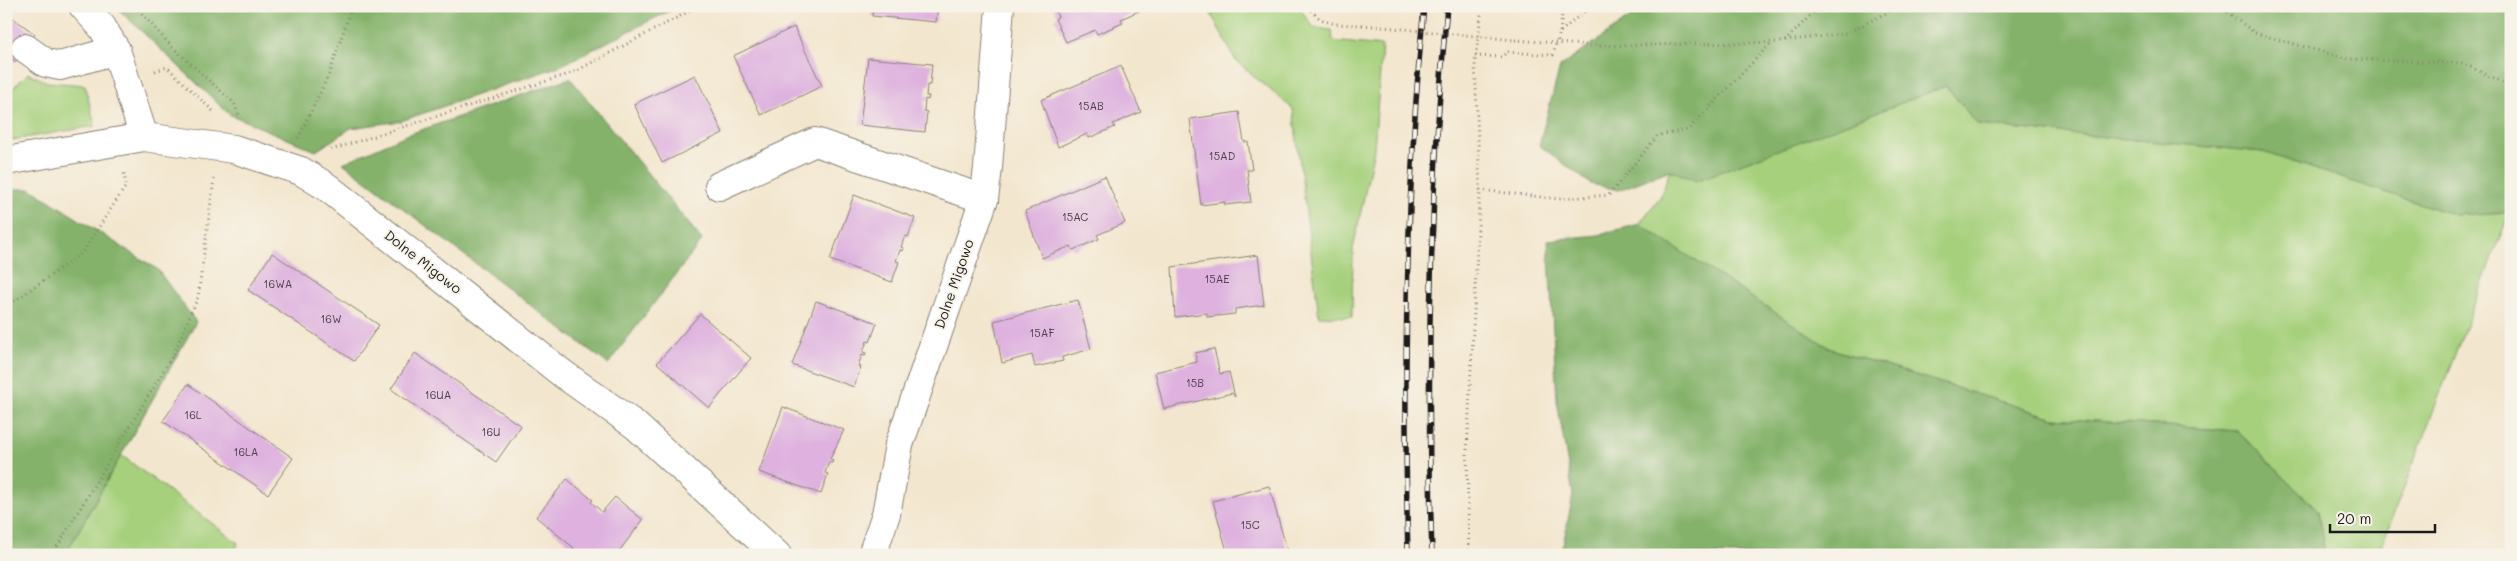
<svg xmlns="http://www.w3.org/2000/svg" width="2517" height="561" viewBox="0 0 2517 561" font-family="Mali,sans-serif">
<rect width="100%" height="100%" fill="#f7f3e8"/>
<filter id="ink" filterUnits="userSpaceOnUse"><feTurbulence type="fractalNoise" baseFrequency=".02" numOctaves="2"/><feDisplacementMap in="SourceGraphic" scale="10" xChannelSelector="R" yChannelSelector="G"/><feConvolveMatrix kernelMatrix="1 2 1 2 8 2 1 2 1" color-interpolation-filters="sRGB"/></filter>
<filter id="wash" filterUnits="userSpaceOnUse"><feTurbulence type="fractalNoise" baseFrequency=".0096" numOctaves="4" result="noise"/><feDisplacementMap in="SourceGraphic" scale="20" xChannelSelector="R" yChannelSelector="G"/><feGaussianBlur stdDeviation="1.12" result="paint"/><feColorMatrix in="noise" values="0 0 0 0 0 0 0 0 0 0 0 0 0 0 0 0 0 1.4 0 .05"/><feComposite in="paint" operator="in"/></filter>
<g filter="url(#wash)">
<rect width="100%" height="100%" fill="#f3e6ce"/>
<g fill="#a6d07b" stroke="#61764c">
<polygon points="1207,6 1298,6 1314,28 1332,30 1333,41 1382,46 1374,149 1353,249 1352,317 1319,316 1293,109 1236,61"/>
<polygon points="28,73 47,82 85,85 95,126 6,141 6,95"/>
<polygon points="1946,86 1978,125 2263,152 2455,215 2510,211 2378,555 2325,555 2318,511 2237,431 2054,418 1831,349 1639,224 1660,197 1670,170 1696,180"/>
<polygon points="121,455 238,543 234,555 65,555"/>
</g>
<g fill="#84b26b" stroke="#506744">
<polygon points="115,6 679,6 560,66 401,121 351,128 316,151 229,114"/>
<polygon points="1646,6 2511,6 2511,212 2455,215 2263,152 1978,125 1946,86 1696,181 1670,170 1619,190 1591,184 1539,145 1560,67"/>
<polygon points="570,78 702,240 608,364 343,163 404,136"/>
<polygon points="6,189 31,189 157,269 196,322 65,555 6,555"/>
<polygon points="1639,224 1831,349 2054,418 2237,431 2318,511 2325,555 1561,555 1573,495 1557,401 1548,240 1599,235"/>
</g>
<g id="blocks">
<g fill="#deb1df">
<polygon points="873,6 938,6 936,22 872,16"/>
<polygon points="1053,6 1150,6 1121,19 1123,23 1097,34 1095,30 1066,42 1055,19 1058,17"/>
<polygon points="6,13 35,34 16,62 6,55"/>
<polygon points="794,27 822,86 761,115 733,56"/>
<polygon points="868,58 932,64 930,85 927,85 926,96 929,96 928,100 925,99 924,111 927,112 925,132 860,125"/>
<polygon points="1121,66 1141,112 1113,124 1115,127 1089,138 1087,134 1058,147 1041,100"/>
<polygon points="695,75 723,133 662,163 634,104"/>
<polygon points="1239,112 1244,142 1248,142 1252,170 1247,170 1251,202 1225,205 1225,202 1201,205 1190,119"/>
<polygon points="1105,176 1125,223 1097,235 1099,239 1073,250 1071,246 1042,258 1025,211"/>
<polygon points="854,195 915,218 908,237 905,236 904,239 901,247 904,248 903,251 900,250 897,258 896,261 899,262 892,282 830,260"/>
<polygon points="272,253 379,325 354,361 248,290"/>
<polygon points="1258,255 1264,305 1235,309 1235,314 1207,317 1207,313 1175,317 1172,267"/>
<polygon points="1078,300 1091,349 1062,357 1063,361 1035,367 1032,355 1002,363 994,321"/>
<polygon points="816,301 877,323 870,342 867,341 866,344 863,352 866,353 865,356 862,355 858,366 861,367 854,387 792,365"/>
<polygon points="700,314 751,358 709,408 657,363"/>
<polygon points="1214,349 1220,374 1229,372 1235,397 1232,393 1164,409 1155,372 1197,362 1195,353"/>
<polygon points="415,353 521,426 496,462 391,389"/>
<polygon points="188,384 293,458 268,494 163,421"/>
<polygon points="783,407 844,430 830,459 833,460 832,463 829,462 826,470 825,473 828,474 821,494 759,472"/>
<polygon points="567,479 593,500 591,502 602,512 615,497 643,520 616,555 568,555 574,548 536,517"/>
<polygon points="1269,486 1287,550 1268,555 1228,555 1213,501"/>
</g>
</g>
</g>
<g filter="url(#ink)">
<use href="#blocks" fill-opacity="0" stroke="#888175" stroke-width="1"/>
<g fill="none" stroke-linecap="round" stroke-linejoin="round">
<defs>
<g id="minor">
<polyline points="83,6 102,27 116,50 144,137"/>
<polyline points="25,48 46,63 60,66 116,50"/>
<polyline points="6,161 144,137 234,149 301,171 327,187 563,374 635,425 777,555"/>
<polyline points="719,186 815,142 984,199"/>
<polyline points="872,555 886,514 899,445 984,199 988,168 1000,6"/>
</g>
</defs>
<use href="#minor" stroke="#888175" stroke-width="30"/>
<g stroke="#888175" stroke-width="3" stroke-dasharray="1 4" stroke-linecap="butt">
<polyline points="135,6 172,47 234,103 240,118"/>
<path d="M1308,6C1321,27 1341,24 1362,25"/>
<polyline points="2219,6 2255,33 2348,59 2462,63 2511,86"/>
<polyline points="1560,32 1563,6"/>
<polyline points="1515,40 1599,46 1784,42 1820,6"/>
<polyline points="1785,41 1847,33 1900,6"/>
<polyline points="1475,56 1502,57 1507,52 1553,55 1560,32 1591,6"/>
<polyline points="155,71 167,67 215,113"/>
<polyline points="298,138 330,72 352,6"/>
<polyline points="331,150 572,73 699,6"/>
<polyline points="1480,190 1559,199 1609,195 1658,135 1688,130 1772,42"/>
<polyline points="6,307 82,253 126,186 124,173"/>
<polyline points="52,555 173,355 198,297 214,179"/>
<polyline points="1469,555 1467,452 1480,190 1475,63 1482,6"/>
</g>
<use href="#minor" stroke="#fff" stroke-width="28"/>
<defs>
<g id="rail">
<path d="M1408,555C1403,372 1406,189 1424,6"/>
<path d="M1432,555C1426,372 1430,189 1447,6"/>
</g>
</defs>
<use href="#rail" stroke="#1c1c1c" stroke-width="5.5"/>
<use href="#rail" stroke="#f7f3e8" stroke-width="4" stroke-dasharray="11" stroke-linecap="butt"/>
<polyline stroke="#888175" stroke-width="3" stroke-dasharray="1 4" stroke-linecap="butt" points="1362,25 1515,40"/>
</g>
</g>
<g text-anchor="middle" stroke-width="4" stroke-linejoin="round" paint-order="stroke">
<g font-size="11" fill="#4c414d">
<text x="1091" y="110">15AB</text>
<text x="1222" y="160">15AD</text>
<text x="1075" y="221">15AC</text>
<text x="1217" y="283">15AE</text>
<text x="278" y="288">16WA</text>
<text x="331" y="323">16W</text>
<text x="1042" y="337">15AF</text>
<text x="1195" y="387">15B</text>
<text x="438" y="399">16UA</text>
<text x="193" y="419">16L</text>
<text x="491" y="436">16U</text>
<text x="246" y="456">16LA</text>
<text x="1250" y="529">15C</text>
</g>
<g font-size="14" fill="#1c1c1c" stroke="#f7f3e8">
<text transform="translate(423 262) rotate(38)" y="5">Dolne Migowo</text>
<text transform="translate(954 284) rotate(-71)" y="5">Dolne Migowo</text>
</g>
</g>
<rect width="2517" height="561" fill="none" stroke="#f7f3e8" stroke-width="25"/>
<path d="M2330 524v8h105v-8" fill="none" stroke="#1c1c1c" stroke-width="2.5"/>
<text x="2337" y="524" font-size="15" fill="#1c1c1c" stroke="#f7f3e8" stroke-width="4" paint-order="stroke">20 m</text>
</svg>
